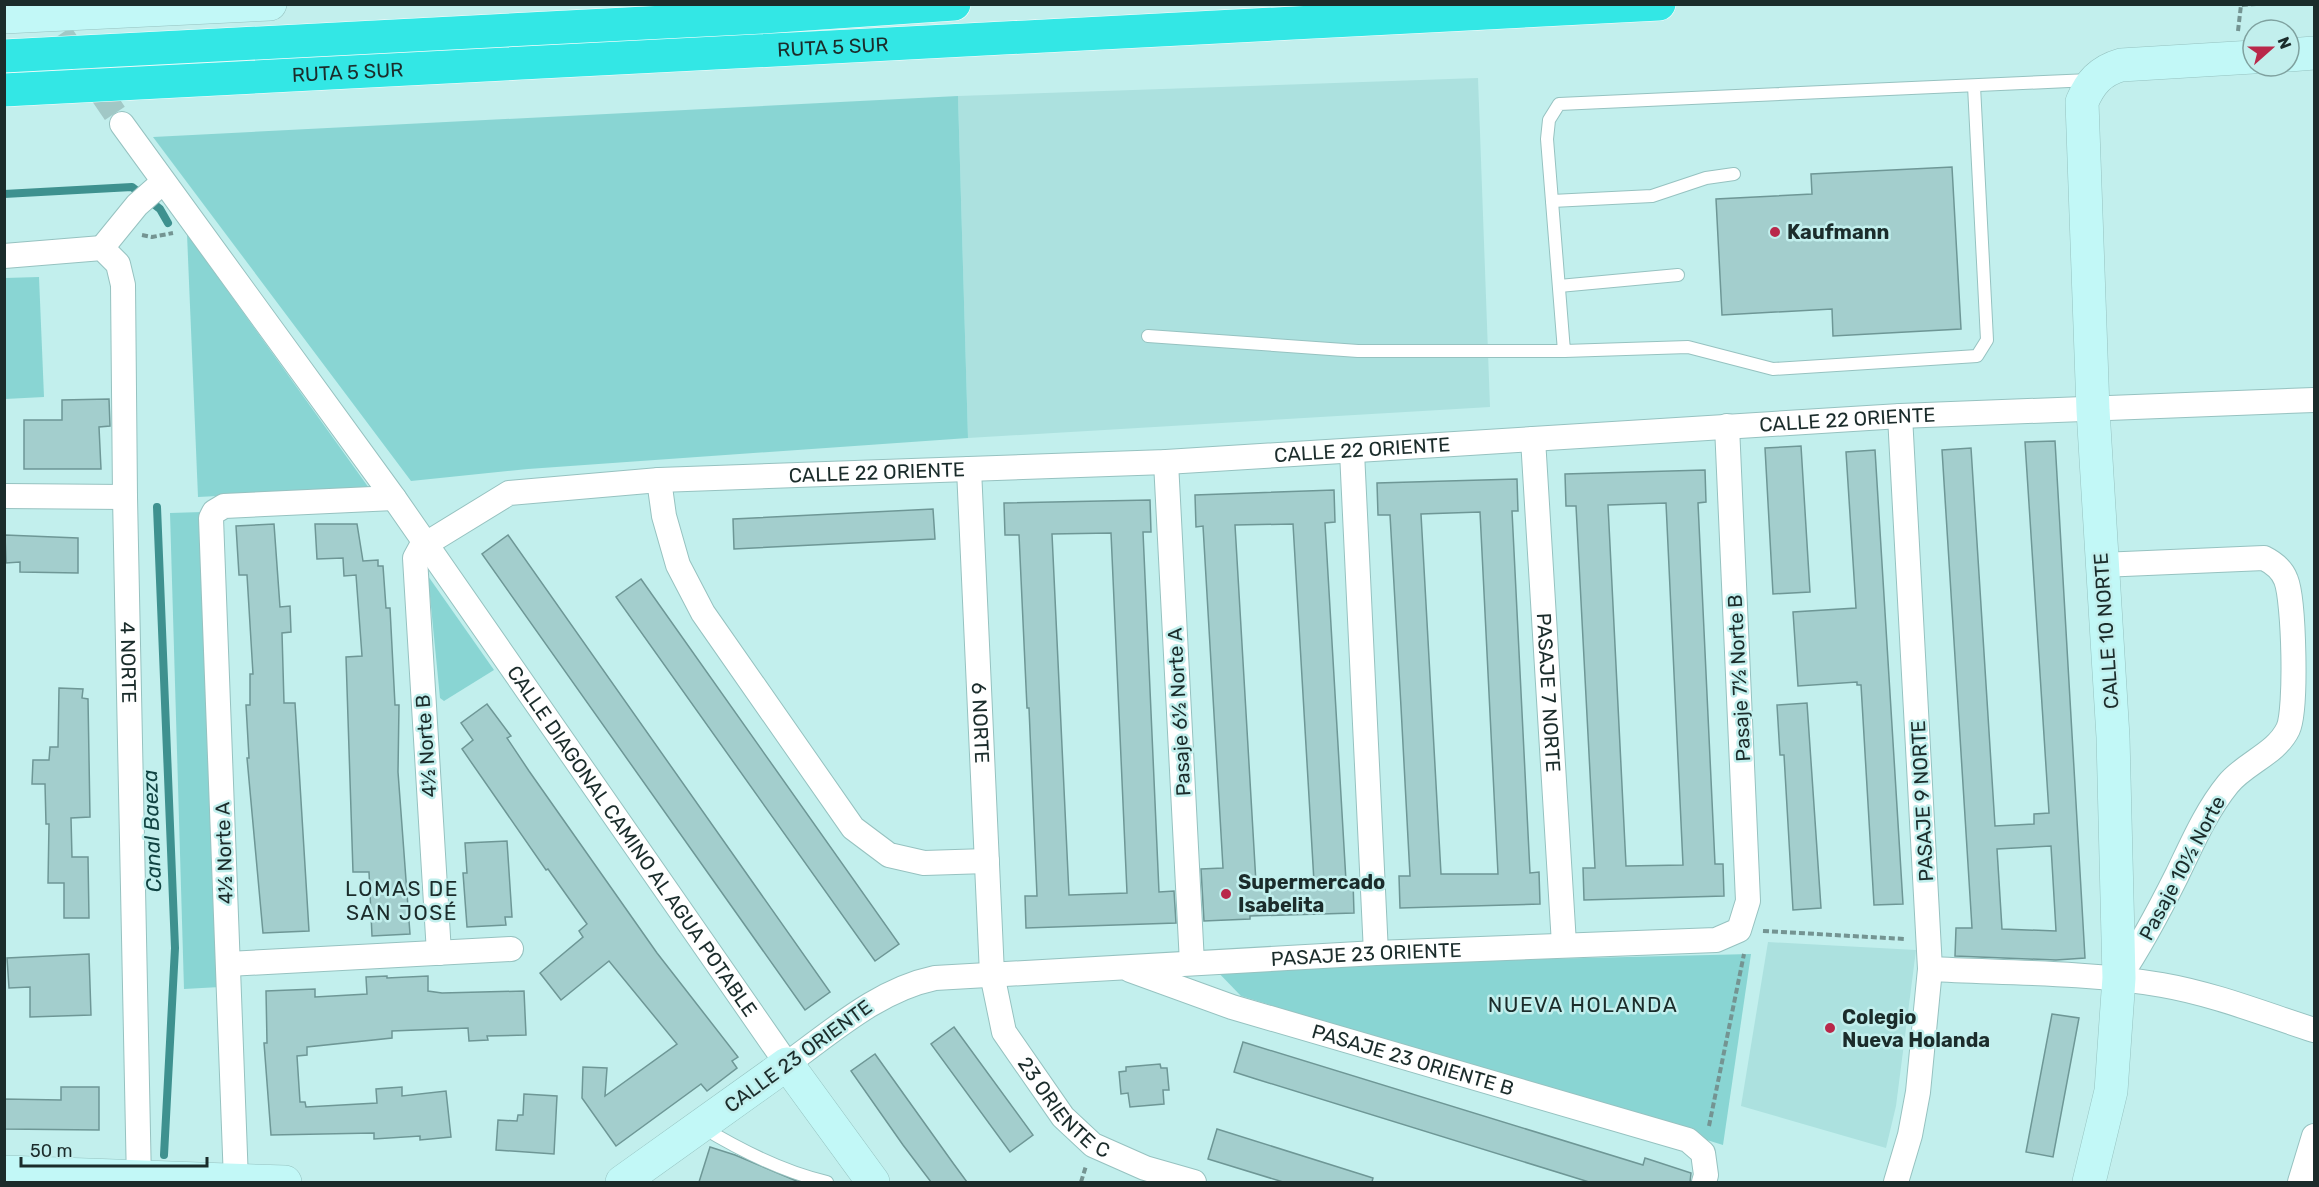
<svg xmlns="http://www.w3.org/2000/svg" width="2319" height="1187" viewBox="0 0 2319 1187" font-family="Rubik,sans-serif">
<rect width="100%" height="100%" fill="#c2efed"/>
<g fill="#ace1df">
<polygon points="1478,78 1490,407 968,438 958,96"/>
<polygon points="1768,942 1916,950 1896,1106 1886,1148 1741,1106"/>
</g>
<g fill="#89d5d3">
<polygon points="958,96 968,438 528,469 411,481 153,137"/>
<polygon points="187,234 369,488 198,497"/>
<polygon points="39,277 44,397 5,399 5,278"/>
<polygon points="202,512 220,987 184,989 170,513"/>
<polygon points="428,576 494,670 444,701 440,698"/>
<polygon points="1751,954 1723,1145 1241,996 1213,967"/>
</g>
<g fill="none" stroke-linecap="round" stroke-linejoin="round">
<g stroke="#3e918f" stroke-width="8">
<polyline points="4,194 132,187 160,209 168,223"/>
<polyline points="157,507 175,948 164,1155"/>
</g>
</g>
<g fill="#a3cecd" stroke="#6e9796" stroke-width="1.5" fill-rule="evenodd">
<polygon points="1952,167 1961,329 1833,336 1832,309 1722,315 1716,199 1812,194 1811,174"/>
<polygon points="109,399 110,426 99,427 101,469 24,469 24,420 62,420 62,400"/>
<path d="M2055,441L2085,958L2056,960L1955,956L1956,928H1972L1942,450L1971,448L1995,826L2034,824V814L2049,813L2025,442ZM2051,846L2056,931L2002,929L1997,849Z"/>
<polygon points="1801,446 1810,592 1773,594 1765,448"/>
<polygon points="1875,450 1903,904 1874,905 1861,685 1857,685 1857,682 1798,686 1793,612 1856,608 1846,452"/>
<path d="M1705,470L1706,502L1698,503L1715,864H1723L1724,896L1584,900L1583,868H1595L1576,506H1566L1565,474ZM1666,503L1683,865L1626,866L1608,505Z"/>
<path d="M1517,479L1518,511H1512L1530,873L1539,872L1540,904L1400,908L1399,876H1410L1401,707L1390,515H1378L1377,483ZM1480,512L1498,874H1441L1421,514Z"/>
<path d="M1334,490L1335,522L1325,523L1346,881H1353L1354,913L1250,916V919L1204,921L1201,869L1223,868L1203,526L1196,527L1195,495ZM1293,524L1314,882L1256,883L1235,525Z"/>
<path d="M1150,500L1151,532H1143L1159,892L1174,891L1176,923L1026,928L1025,896H1037L1029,708H1027L1019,535H1005L1004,503ZM1111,533L1127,893L1069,895L1052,534Z"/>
<polygon points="933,509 935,539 734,549 733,519"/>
<polygon points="274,524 280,607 290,606 291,632 282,633 284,703 295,703 309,931 263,933 247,758 249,758 246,705 250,705 250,674 253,674 247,575 239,575 236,526"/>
<polygon points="315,524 357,524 363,561 378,560 378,566 383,566 386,608 390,608 395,705 399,705 398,772 410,934 372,936 369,872 353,872 346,657 362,656 356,575 344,576 343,558 317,559"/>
<polygon points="5,535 78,538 78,573 20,572 20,562 6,563"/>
<polygon points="508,535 830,992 805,1010 482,554"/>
<polygon points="641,579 899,944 875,961 616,597"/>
<polygon points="59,688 83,689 82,698 88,699 90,817 71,818 72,857 88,857 89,918 64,918 64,883 48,883 49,824 46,824 45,784 32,784 33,760 49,760 50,747 58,747"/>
<polygon points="1807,703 1821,908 1793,910 1784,755 1780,755 1777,705"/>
<polygon points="487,704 511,736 507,738 529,771 657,953 738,1057 732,1061 737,1068 707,1091 701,1084 616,1146 582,1098 583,1067 607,1068 605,1096 677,1044 609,961 561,1000 540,973 583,937 579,931 587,924 548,869 546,870 462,749 473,740 461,723"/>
<polygon points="507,841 512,917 505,917 506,925 467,927 463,873 467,873 465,843"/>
<polygon points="89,954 91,1015 30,1017 30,987 9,988 7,958"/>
<polygon points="387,976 387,978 428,976 428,991 442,993 524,991 526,1035 487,1036 488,1040 469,1041 468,1028 392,1031 392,1038 307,1047 307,1055 297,1056 300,1102 305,1102 306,1107 377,1103 376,1089 402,1087 402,1096 446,1091 451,1137 420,1140 420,1136 374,1139 374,1133 271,1135 264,1043 267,1043 266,991 315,989 315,997 367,994 366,977"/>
<polygon points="2052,1014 2079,1018 2053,1157 2026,1152"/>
<polygon points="954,1027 1033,1135 1010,1152 931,1044"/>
<polygon points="1243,1042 1643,1165 1645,1158 1691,1173 1690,1182 1589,1182 1256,1079 1234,1072"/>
<polygon points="875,1054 953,1163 967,1182 931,1182 903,1145 851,1071"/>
<polygon points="1160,1064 1161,1068 1167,1068 1169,1090 1163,1090 1164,1104 1130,1107 1128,1093 1121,1094 1119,1072 1126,1071 1126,1067"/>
<polygon points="61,1087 99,1087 99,1130 4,1129 4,1099 61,1100"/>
<polygon points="524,1094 557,1096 554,1154 496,1150 498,1120 517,1121 518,1115 523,1115"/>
<polygon points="1217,1129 1373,1178 1372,1182 1283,1182 1208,1159"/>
<polygon points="710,1147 735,1155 799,1182 699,1182"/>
</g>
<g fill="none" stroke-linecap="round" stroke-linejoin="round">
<polyline stroke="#a1c8c6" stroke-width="24" stroke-dasharray="24 12" stroke-linecap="butt" points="41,4 122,124"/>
<defs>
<g id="lane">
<polyline points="1974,86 1987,340 1977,356 1773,369 1688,347 1564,351 1547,139 1549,120 1559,104 2090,80"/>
<polyline points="1552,201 1652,196 1706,178 1734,174"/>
<polyline points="1559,286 1678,275"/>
<polyline points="1148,336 1358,351 1564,351"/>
<path d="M702,1127C740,1150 783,1172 827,1182"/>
</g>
<g id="street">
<path id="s1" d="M122,124L394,498L787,1064C833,1031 878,990 935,978L1376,953L1716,940L1739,930L1748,901L1727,426"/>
<polyline points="102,248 137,205 163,182"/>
<path id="s2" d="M4,256L102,248L118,264L123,285L125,497L139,1182"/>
<path id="s3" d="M1533,439L1564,944"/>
<polyline points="1352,452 1376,953"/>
<polyline points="1166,462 1192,963"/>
<path id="s4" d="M969,469L992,974L1004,1032L1063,1117L1093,1145L1145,1168L1194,1182"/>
<polyline points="659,480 664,516 678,565 703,613 853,828 889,855 924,863 987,861"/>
<polyline points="4,496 125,497"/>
<path d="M2101,565L2264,558C2274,563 2282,569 2286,580C2294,600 2297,710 2288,729C2276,754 2245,763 2228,784C2206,811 2192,844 2177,875C2159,911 2141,945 2119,978"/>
<path id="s5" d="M439,953L415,558L421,547L509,493L659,480L1166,462L1900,416L2314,400"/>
<polyline points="228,964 511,949"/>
<path d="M1930,969C2007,973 2086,972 2162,985C2214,994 2264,1014 2314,1030"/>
<path id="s6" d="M1130,970L1232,1007L1688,1140L1703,1153L1706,1175L1704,1182"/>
<polyline points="236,1181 211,518 214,512 224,506 394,498"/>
<polyline points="1896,1182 1910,1135 1918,1092 1930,969 1900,416"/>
<polyline points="2300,1182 2314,1136"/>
</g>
<g id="secondary">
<polyline points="4,17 270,4"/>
<polyline points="2289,55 2314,53"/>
<polyline points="4,1172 285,1182"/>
<polyline points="622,1182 787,1064 873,1182"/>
<path d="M2089,1182L2111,1091L2119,978L2113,737L2093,410L2082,102C2090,83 2100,71 2121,65L2253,57"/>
</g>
<g id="highway">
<polyline points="4,56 763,17 954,4"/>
<path id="s7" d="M4,90L1659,4"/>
</g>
</defs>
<use href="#lane" stroke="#96c2c0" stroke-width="14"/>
<use href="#street" stroke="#96c2c0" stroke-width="26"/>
<use href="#secondary" stroke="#96c2c0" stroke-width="34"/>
<use href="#highway" stroke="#fff" stroke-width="34"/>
<g stroke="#749492" stroke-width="4" stroke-dasharray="6 3" stroke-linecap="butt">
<polyline points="2238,31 2241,5 2256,4"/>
<polyline points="142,235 152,237 173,233"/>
<polyline points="1763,931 1905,939"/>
<polyline points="1709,1126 1744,954"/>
<polyline points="1081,1182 1086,1166"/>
</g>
<use href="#lane" stroke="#fff" stroke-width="12"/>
<use href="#street" stroke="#fff" stroke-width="24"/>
<use href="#secondary" stroke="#c2f8f7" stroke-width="33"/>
<use href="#highway" stroke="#33e7e5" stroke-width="33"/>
</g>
<g fill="#b9284a" stroke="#c2efed" stroke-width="2">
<circle cx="1775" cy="232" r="6"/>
<circle cx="1226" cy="894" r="6"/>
<circle cx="1830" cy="1028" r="6"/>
</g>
<g text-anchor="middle" stroke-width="5" stroke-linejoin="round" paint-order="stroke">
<g font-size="20" fill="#1b2c2b" stroke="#c2efed">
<text dy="7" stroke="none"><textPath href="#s7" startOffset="830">RUTA 5 SUR</textPath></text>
<text dy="7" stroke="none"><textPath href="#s7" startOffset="344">RUTA 5 SUR</textPath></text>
<text dy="7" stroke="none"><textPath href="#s5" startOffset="1852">CALLE 22 ORIENTE</textPath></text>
<text dy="7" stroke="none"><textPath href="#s5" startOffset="1366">CALLE 22 ORIENTE</textPath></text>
<text dy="7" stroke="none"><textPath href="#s5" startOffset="880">CALLE 22 ORIENTE</textPath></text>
<text transform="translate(2106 631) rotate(-94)" y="7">CALLE 10 NORTE</text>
<text dy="7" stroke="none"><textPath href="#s2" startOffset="520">4 NORTE</textPath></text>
<text transform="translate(1739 678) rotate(-93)" y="7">Pasaje 7½ Norte B</text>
<text dy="7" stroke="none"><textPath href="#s3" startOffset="254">PASAJE 7 NORTE</textPath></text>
<text transform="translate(1179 712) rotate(-93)" y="7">Pasaje 6½ Norte A</text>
<text dy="7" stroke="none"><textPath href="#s4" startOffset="254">6 NORTE</textPath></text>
<text transform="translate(426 746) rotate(-94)" y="7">4½ Norte B</text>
<text transform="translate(1922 801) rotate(-93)" y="7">PASAJE 9 NORTE</text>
<text dy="7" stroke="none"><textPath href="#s1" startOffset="880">CALLE DIAGONAL CAMINO AL AGUA POTABLE</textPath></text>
<text transform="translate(224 853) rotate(-92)" y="7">4½ Norte A</text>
<text transform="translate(2182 868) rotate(-62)" y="7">Pasaje 10½ Norte</text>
<text dy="7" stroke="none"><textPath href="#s1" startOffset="1756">PASAJE 23 ORIENTE</textPath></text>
<text transform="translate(798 1056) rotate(-36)" y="7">CALLE 23 ORIENTE</text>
<text dy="7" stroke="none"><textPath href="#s6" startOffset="297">PASAJE 23 ORIENTE B</textPath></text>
<text dy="7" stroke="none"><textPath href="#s4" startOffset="662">23 ORIENTE C</textPath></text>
</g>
<g font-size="20" font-weight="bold" fill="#1b2c2b" stroke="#c2efed" text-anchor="start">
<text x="1787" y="239">Kaufmann</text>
<text x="1238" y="889">Supermercado<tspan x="1238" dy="23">Isabelita</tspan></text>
<text x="1842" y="1024">Colegio<tspan x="1842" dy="23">Nueva Holanda</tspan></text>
</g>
<g font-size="21" font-style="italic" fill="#104342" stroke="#c2efed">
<text transform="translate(152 831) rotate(-92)" y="7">Canal Baeza</text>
</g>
<g font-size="21" letter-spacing="1.5" fill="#1b2c2b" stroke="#c2efed">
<text x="402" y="896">LOMAS DE<tspan x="402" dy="24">SAN JOSÉ</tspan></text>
<text x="1583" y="1012">NUEVA HOLANDA</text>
</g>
</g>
<rect width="2319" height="1187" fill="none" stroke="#1b2c2b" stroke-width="12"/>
<g transform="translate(2271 48) rotate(69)"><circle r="28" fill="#c2efed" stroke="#7fa19f" stroke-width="1.5"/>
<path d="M0-4.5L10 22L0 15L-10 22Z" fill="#b9284a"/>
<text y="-9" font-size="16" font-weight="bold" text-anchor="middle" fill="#1b2c2b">N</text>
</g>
<path d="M21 1157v9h186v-9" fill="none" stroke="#1b2c2b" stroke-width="3"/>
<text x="30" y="1157" font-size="18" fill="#1b2c2b" stroke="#c2efed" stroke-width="4.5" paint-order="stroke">50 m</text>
</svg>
